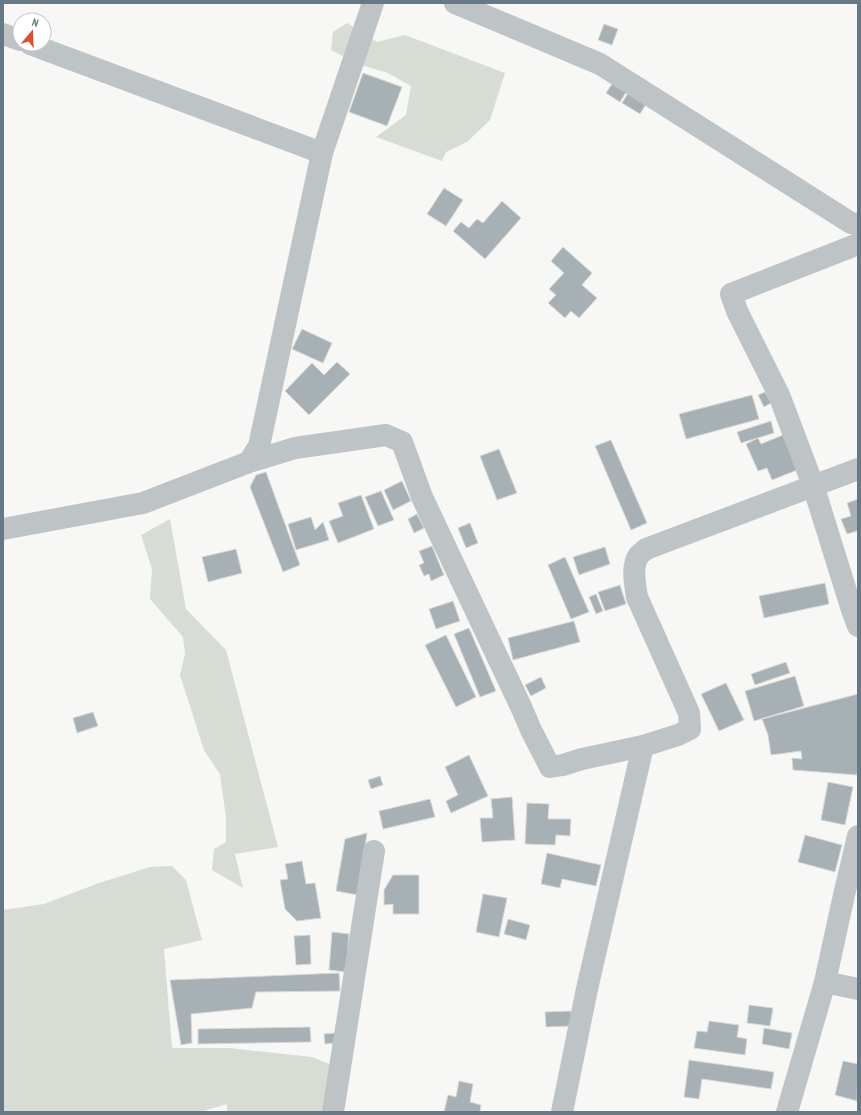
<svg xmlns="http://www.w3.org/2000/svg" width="861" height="1115" viewBox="0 0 861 1115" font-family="'PT Sans Narrow',sans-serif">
<rect width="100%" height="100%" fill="#f7f7f5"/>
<g fill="#d7dcd4">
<polygon points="347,23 377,42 405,35 505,73 490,120 467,142 446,152 442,161 376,137 406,115 411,86 388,73 361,65 331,50 333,32"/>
<polygon points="170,519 186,609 226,650 278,847 235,854 243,888 212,870 214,849 226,842 226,818 220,774 204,750 180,675 185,654 183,637 150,599 152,569 141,535"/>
<polygon points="172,866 186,880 202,940 164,949 172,1048 229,1048 312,1057 332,1065 324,1112 227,1112 227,1104 200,1112 3,1112 3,910 44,904 99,883 150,867"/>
</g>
<g fill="#a7b0b5" stroke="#d9d9d7">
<polygon points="604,24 618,29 612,45 598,40"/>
<polygon points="363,73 402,87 387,126 349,112"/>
<polygon points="614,81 628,89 620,102 606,93"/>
<polygon points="630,90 648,101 640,114 622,103"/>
<polygon points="444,188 463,200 446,226 427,214"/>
<polygon points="502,201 521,218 485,259 453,231 461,222 469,228 477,219 483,223"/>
<polygon points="563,247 592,273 582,285 597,298 579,318 571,311 565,318 548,303 556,295 549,289 564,273 551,261"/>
<polygon points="302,329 332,343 323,363 292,349"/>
<polygon points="337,362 350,374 309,415 285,391 312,363 324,375"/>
<polygon points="765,392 771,403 764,407 758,395"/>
<polygon points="752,395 759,419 686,439 679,414"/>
<polygon points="771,421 774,433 741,443 737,432"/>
<polygon points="783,435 797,470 772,480 767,468 758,471 746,444 758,438 761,444"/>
<polygon points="611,440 647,523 631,530 595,446"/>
<polygon points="499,449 517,493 497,500 480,456"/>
<polygon points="266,472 300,565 283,572 250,487 256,475"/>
<polygon points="402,481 411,501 393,510 384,490"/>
<polygon points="381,491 394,520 378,526 365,497"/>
<polygon points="361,495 374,529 338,543 329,521 343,516 338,503"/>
<polygon points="858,499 858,534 857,531 847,534 841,519 851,516 847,503"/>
<polygon points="417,514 424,528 414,533 408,519"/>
<polygon points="311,517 315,530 323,522 329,540 296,550 288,524"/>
<polygon points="470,523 478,543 466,548 458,528"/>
<polygon points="432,546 444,575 431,581 429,574 424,576 419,565 424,563 419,551"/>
<polygon points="605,547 610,564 579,575 573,557"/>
<polygon points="236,549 242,573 208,582 202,557"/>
<polygon points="565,557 589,612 571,619 548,565"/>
<polygon points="825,583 829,604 764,618 759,596"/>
<polygon points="620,585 626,604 605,611 598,592"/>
<polygon points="596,594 603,611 596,614 589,597"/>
<polygon points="453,601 460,621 436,629 429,609"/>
<polygon points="574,621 580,642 513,660 508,638"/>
<polygon points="469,628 496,691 480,697 454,634"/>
<polygon points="446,635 476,697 456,707 425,645"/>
<polygon points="786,662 790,673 755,685 751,674"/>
<polygon points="795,676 804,706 754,721 745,691"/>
<polygon points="541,677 546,688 531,696 525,685"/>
<polygon points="726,683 744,720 719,731 701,694"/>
<polygon points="858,694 858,766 857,775 793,770 792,758 802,759 801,751 771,755 768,735 762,719"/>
<polygon points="93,712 98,726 77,733 73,718"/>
<polygon points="469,755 488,796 451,813 446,801 458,795 445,767"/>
<polygon points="380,776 383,785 371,789 368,780"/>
<polygon points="828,782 853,787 845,825 821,820"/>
<polygon points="512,797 515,840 482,842 480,818 493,818 491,799"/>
<polygon points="430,799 435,817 383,829 379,811"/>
<polygon points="527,803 549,804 548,819 571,819 570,836 556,835 555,845 525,844"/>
<polygon points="367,833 358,895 336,891 345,839"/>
<polygon points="805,835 842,845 835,872 798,862"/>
<polygon points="547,853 601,865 596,886 562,879 560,888 541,884"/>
<polygon points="302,861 306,884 315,883 321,918 297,921 285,909 280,880 288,879 285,864"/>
<polygon points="393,875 419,875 419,914 393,914 393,904 384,905 384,890"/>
<polygon points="483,894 507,898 499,937 476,932"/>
<polygon points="508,919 530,925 526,940 504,934"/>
<polygon points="332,932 349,934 346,972 329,970"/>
<polygon points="310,935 311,964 296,965 294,936"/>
<polygon points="339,973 340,991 256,992 252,1008 191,1014 192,1043 181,1045 170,980"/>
<polygon points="749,1005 773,1008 770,1026 747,1023"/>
<polygon points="571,1011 571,1026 546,1027 545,1012"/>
<polygon points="709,1021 739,1025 737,1037 747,1039 745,1055 694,1048 697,1031 707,1032"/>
<polygon points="310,1027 311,1042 198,1044 198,1029"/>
<polygon points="764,1028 792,1033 789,1049 762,1044"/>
<polygon points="335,1033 336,1043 325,1044 324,1034"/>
<polygon points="689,1060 774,1072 771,1089 702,1079 699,1099 684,1097"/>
<polygon points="843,1061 858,1064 857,1101 835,1095"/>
<polygon points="459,1081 473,1084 470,1102 481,1105 480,1112 444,1112 448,1095 456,1097"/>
</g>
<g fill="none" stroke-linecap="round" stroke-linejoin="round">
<g stroke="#bec3c6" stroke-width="22">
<polyline points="455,3 600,64 851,223 858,224"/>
<polyline points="3,34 20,40"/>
<polyline points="30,44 322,153"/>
<polyline points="858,244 731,294 737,311 779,395 813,485 852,610 858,626"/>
<polyline points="249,462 259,446 322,153 373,3"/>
<path d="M3,529L143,503L249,462L295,448L386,435L402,442L422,497L522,709L531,730L550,767L563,765L582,759L643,746L678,735L690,729L689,713L637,597C635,584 631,566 639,555C641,553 644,551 646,549L858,469"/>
<polyline points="825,982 858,989"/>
<polyline points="333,1112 374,851"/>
<polyline points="562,1112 587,989 643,746"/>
<polyline points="787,1112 825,982 844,895 858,836"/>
</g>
</g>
<rect width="861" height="1115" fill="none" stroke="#677984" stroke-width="8"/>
<g transform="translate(32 32) rotate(19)"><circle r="19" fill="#ffffff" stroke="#c2c9ce"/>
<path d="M0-3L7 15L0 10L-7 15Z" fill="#dc4f2f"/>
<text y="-6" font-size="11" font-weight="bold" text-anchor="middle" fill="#677984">N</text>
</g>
</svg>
